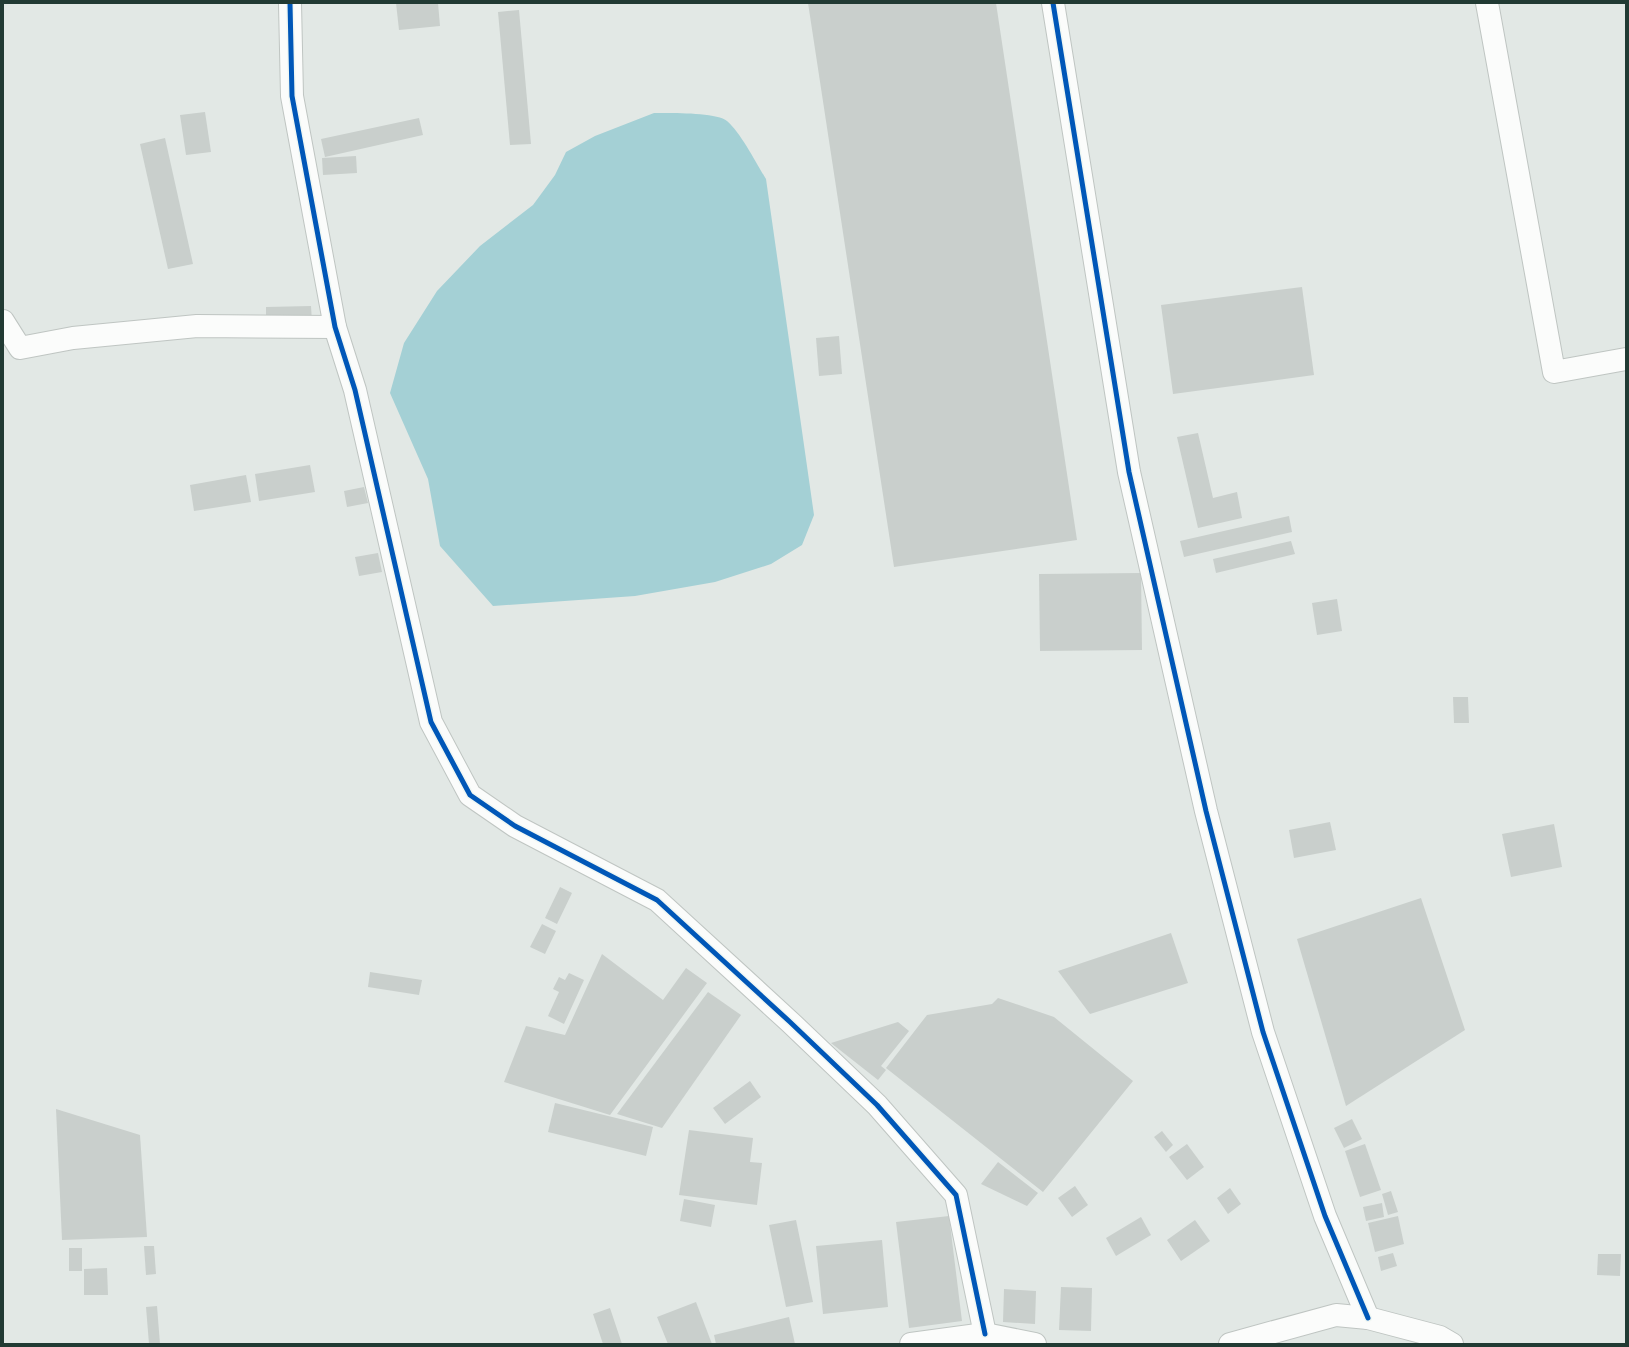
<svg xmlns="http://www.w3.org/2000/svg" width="1629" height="1347" viewBox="0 0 1629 1347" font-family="'Sofia Sans Condensed',sans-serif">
<rect width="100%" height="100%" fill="#e2e8e5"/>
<path fill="#a4d0d5" d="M654,113C668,113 717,112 727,121C741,133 756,163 766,179L814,515L802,545L771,564L715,582L635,596L493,606L440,546L428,479L390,393L404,343L437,291L480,246L533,205L555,175L566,152L595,136Z"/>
<g fill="#c9cfcc">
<polygon points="396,3 438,3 440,26 399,30"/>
<polygon points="808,3 996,3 1077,540 894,567"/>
<polygon points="519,10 531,144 510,145 498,12"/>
<polygon points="205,112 211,152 186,155 180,115"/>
<polygon points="419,118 423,135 325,157 321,139"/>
<polygon points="165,138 193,264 168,269 140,144"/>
<polygon points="356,156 357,173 323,175 322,158"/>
<polygon points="1302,287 1314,375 1173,394 1161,305"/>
<polygon points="311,306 312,322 266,323 266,307"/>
<polygon points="839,336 842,374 819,376 816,338"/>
<polygon points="1198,433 1213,498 1237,492 1242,518 1198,528 1177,437"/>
<polygon points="310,465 315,492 259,501 255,474"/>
<polygon points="246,475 251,502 194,511 190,485"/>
<polygon points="364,487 368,503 347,507 344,491"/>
<polygon points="1289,516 1292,532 1184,557 1180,541"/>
<polygon points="1291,541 1295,554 1216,573 1213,559"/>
<polygon points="378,553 382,572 359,576 355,557"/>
<polygon points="1141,573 1142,650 1040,651 1039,574"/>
<polygon points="1337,599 1342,631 1317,635 1312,603"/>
<polygon points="1453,697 1468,697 1469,723 1454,723"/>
<polygon points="1330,822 1336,850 1294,858 1289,830"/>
<polygon points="1554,824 1562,867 1511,877 1502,834"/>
<polygon points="560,887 572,893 557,924 545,918"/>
<polygon points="1421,898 1465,1030 1346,1106 1297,939"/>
<polygon points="542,924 556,931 545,954 530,947"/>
<polygon points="1171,933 1188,983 1090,1014 1058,971"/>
<polygon points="602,954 663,1000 686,968 707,983 610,1115 504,1082 526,1026 565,1035"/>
<polygon points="370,972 422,980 419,995 368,987"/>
<polygon points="569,973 584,980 564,1024 548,1016 559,992 553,989 559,977 565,980"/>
<polygon points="708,992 741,1015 662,1128 617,1114"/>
<polygon points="998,998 1054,1017 1133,1081 1043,1192 886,1068 927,1015 992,1004"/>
<polygon points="898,1022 909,1031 881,1066 886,1070 878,1080 831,1043"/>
<polygon points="750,1081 761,1097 725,1124 713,1108"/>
<polygon points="555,1103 653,1127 646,1156 548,1132"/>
<polygon points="56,1109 140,1135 147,1237 62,1240"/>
<polygon points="1352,1119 1362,1139 1344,1148 1334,1128"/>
<polygon points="689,1130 753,1138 750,1162 762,1163 757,1205 679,1195"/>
<polygon points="1162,1131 1173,1145 1166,1152 1154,1137"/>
<polygon points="1187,1144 1204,1167 1187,1180 1169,1157"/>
<polygon points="1365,1144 1381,1190 1360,1197 1345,1151"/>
<polygon points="998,1162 1038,1193 1027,1206 981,1184"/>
<polygon points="1075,1186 1088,1205 1072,1217 1058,1198"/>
<polygon points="1230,1188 1241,1204 1228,1214 1217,1198"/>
<polygon points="1391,1191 1398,1212 1388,1215 1382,1194"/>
<polygon points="684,1199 715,1205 711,1227 680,1221"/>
<polygon points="1382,1203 1384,1217 1366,1221 1363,1207"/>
<polygon points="949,1216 962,1321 909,1328 896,1222"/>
<polygon points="1398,1216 1404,1244 1375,1252 1368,1223"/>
<polygon points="1141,1217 1151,1235 1116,1256 1106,1238"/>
<polygon points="796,1220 813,1302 786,1307 769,1225"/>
<polygon points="1195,1220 1210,1241 1181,1261 1167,1240"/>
<polygon points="882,1240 888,1307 823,1314 816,1246"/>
<polygon points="144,1246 154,1246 156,1274 146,1275"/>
<rect x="69" y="1248" width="13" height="23"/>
<polygon points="1393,1253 1397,1266 1381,1271 1378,1257"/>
<polygon points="1598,1254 1621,1254 1620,1276 1597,1275"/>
<polygon points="107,1268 108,1295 84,1295 84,1269"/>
<polygon points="1061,1287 1092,1288 1091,1331 1059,1330"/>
<polygon points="1004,1289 1036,1291 1035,1324 1003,1322"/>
<polygon points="696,1302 712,1344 668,1344 657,1317"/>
<polygon points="157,1306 160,1344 149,1344 146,1307"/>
<polygon points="610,1308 622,1344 603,1344 593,1314"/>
<polygon points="789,1317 795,1344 716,1344 714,1335"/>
</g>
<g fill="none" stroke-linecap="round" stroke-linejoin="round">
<defs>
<g id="minor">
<polyline points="290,3 292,96 335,327 355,390 431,722 470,795 515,826 657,900 790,1022 877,1105 956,1195 985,1334"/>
<polyline points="1053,3 1129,472 1206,811 1263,1032 1325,1216 1368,1318"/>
<polyline points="1487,3 1554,372 1626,359"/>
<polyline points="3,321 20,348 73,338 197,326 335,327"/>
<polyline points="911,1344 985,1334 1035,1344"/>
<polyline points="1230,1344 1336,1315 1368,1318 1440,1337 1452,1344"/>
</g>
</defs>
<use href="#minor" stroke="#bfc5c2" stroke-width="24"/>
<use href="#minor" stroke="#fbfcfb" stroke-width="22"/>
<defs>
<g id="cycleway">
<polyline points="290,3 292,96 335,327 355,390 431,722 470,795 515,826 657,900 790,1022 877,1105 956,1195 985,1334"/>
<polyline points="1053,3 1129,472 1206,811 1263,1032 1325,1216 1368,1318"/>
</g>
</defs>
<use href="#cycleway" stroke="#f0f7f3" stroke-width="8"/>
<use href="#cycleway" stroke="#0057b8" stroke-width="5"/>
</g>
<rect width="1629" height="1347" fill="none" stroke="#213a33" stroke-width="8"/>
</svg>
